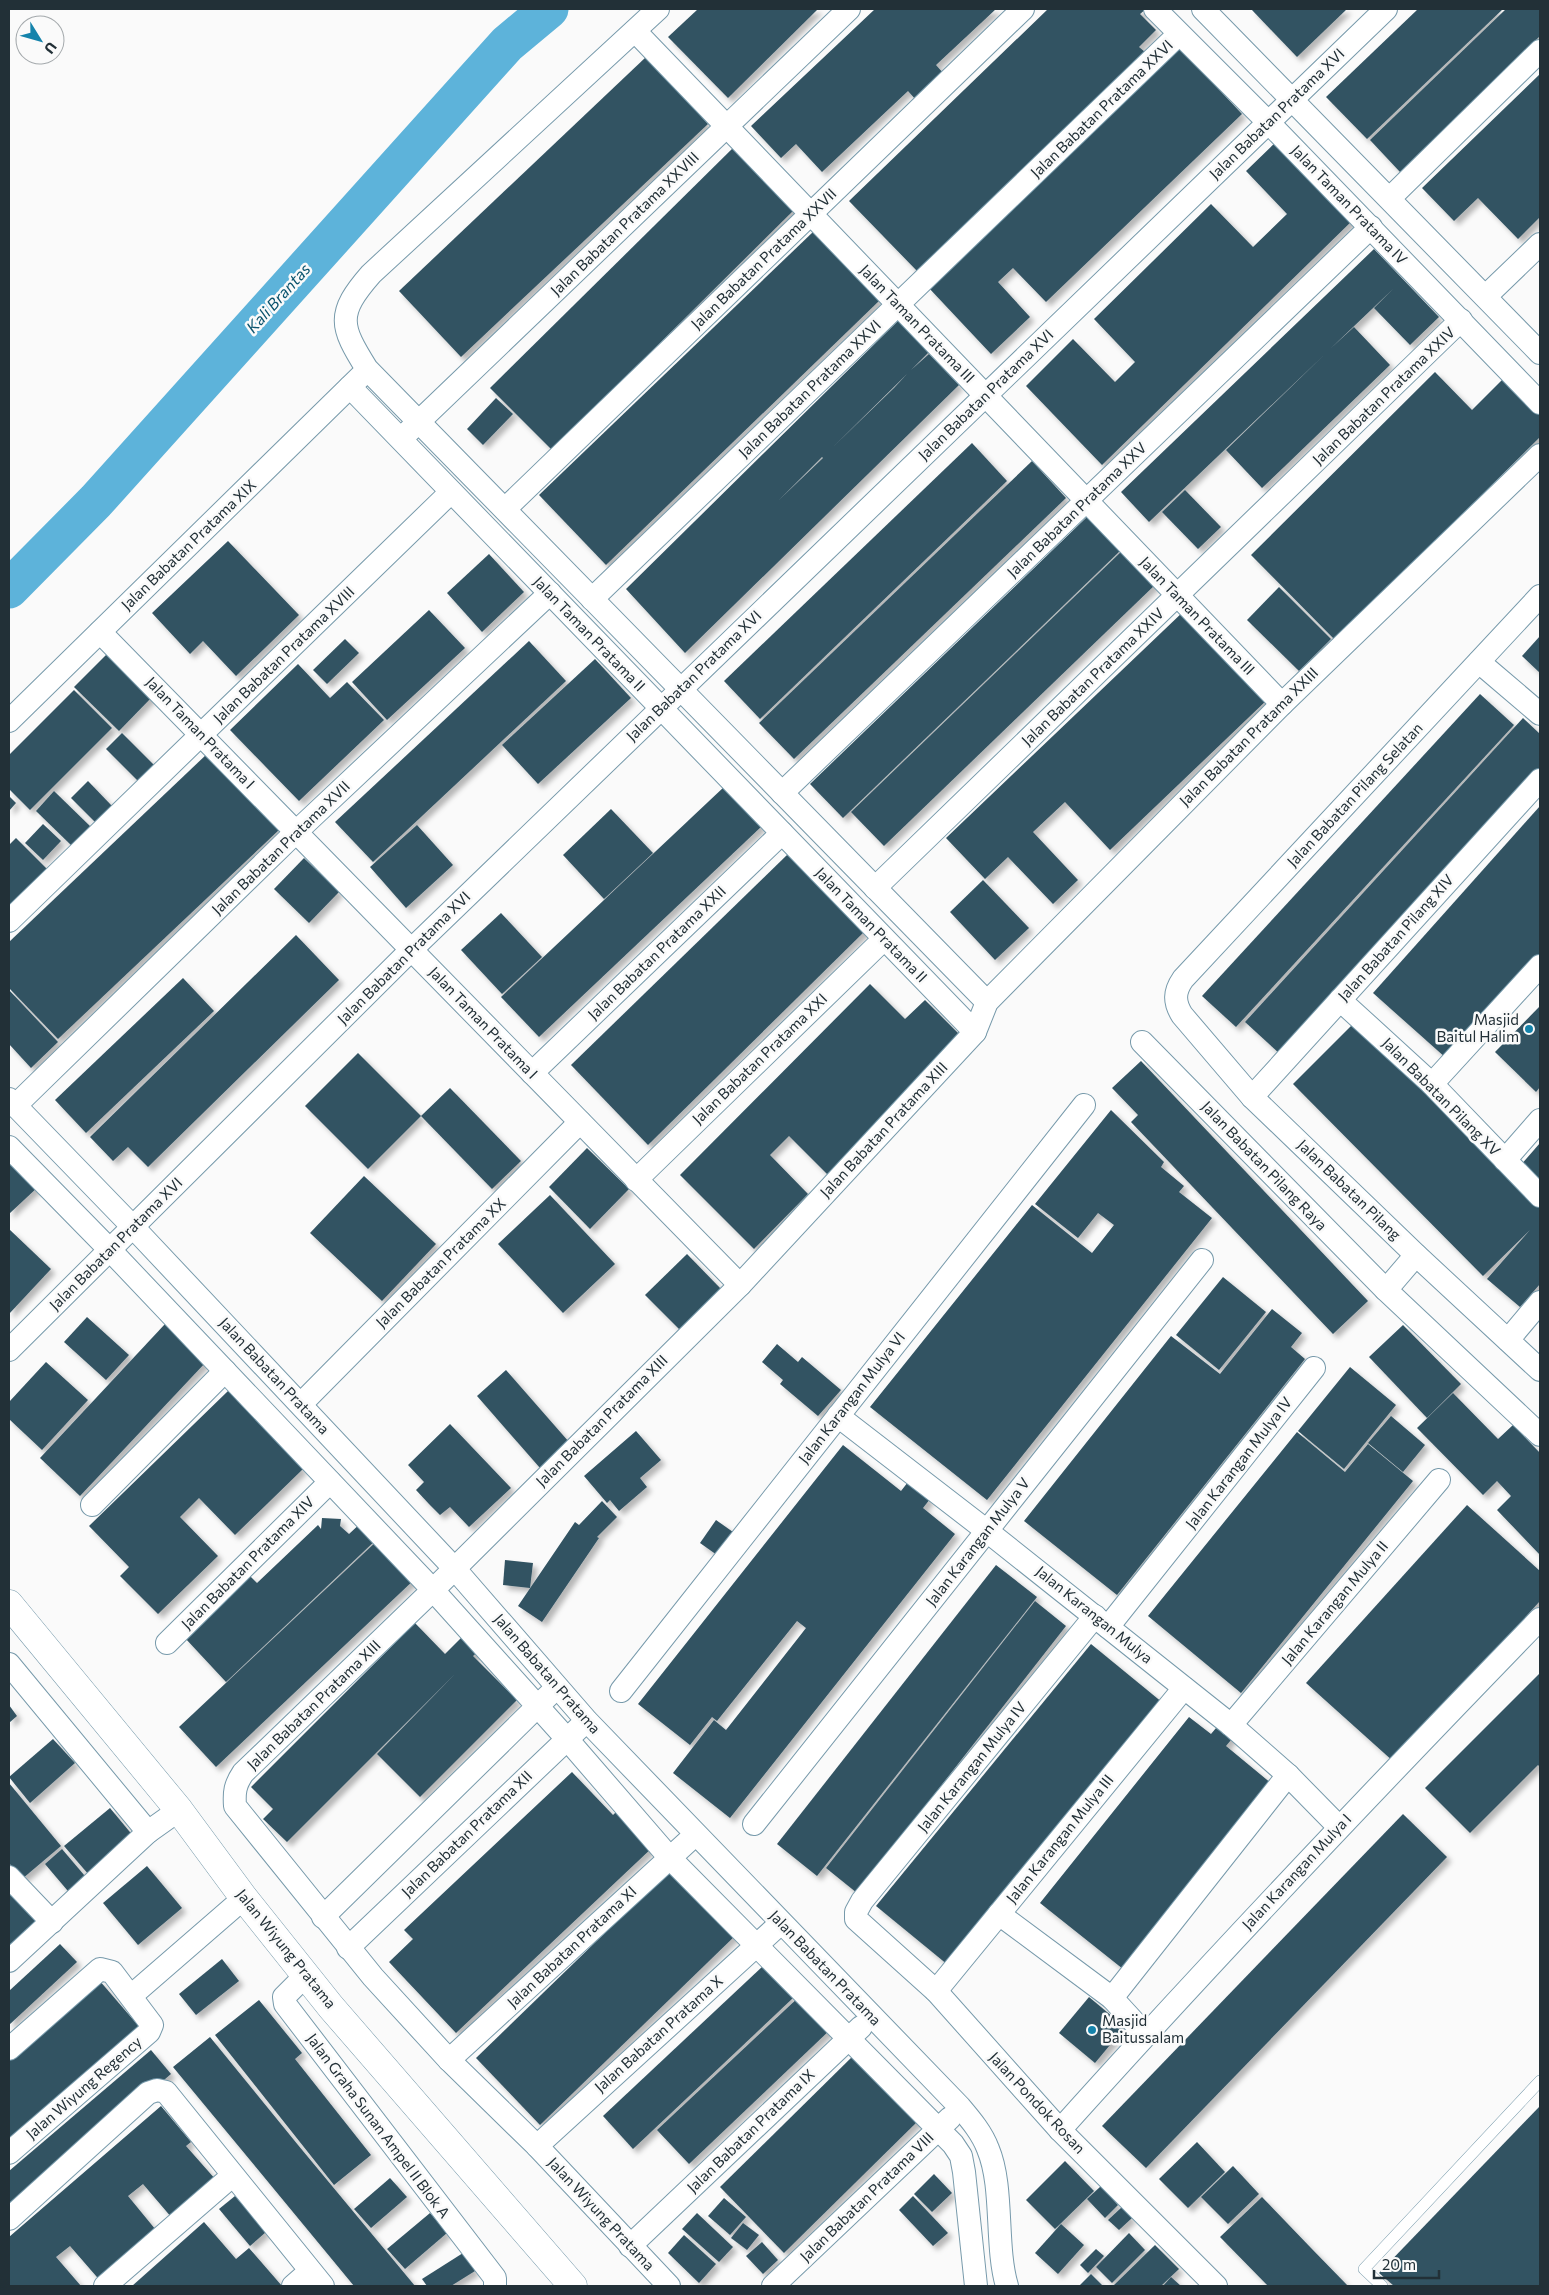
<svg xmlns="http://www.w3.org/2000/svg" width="1549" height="2295" viewBox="0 0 1549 2295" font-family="Commissioner,sans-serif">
<defs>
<filter id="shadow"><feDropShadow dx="4.5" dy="4.5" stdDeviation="2.5" flood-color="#0004"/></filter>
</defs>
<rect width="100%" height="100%" fill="#fafafa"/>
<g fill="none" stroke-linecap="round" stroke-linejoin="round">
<polyline stroke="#5db3da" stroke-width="39" points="9,589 96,501 507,44 549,9"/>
</g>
<g fill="#325362" fill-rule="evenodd" filter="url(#shadow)">
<polygon points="698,9 818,9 728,98 668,37"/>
<polygon points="875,9 996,9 936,65 944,74 916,100 908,91 822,172 796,144 781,158 751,126"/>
<polygon points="1048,9 1146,9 1140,14 1156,30 1139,47 1145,52 918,272 849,201"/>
<polygon points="1251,9 1347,9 1297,57"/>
<polygon points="1418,9 1503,9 1367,139 1326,97"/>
<polygon points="1506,9 1540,9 1540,36 1400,172 1370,140"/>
<polygon points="1179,47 1242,114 1046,302 1013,268 998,282 1030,317 991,354 928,287"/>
<polygon points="646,57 708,124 461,357 399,291"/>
<polygon points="1540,74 1540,217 1518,239 1478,198 1454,221 1422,188"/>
<polygon points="1280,138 1356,217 1102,465 1026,386 1073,339 1115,382 1135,362 1094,319 1211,204 1253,247 1287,214 1246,171"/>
<polygon points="738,143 799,205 552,450 490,388"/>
<polygon points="814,231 880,300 606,565 539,495"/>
<polygon points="1374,249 1439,317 1410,345 1374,308 1393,289 1330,349 1354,327 1390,365 1284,467 1262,488 1226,450 1324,355 1149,522 1121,492"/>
<path d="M900,319L931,350L911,370L929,354L959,385L685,653L626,589ZM907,374L894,388L833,447ZM822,457L823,458L779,500Z"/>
<polygon points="1435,372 1472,410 1503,379 1540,416 1540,437 1335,640 1251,555"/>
<polygon points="496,398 513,414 483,445 467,429"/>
<polygon points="972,443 1007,481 760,719 724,681"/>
<polygon points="1032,461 1066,498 794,759 759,723"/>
<polygon points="1185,490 1221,527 1198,549 1162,512"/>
<polygon points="1089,515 1122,549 843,818 810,784"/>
<polygon points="228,541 299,615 236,676 203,641 190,654 152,613"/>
<polygon points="1125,548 1157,583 884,846 851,812"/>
<polygon points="489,554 524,592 482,632 447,593"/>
<polygon points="1279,587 1331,639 1299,671 1247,620"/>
<polygon points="429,610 465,648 387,720 352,682"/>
<polygon points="1185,610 1269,698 1110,850 1065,802 1033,832 1078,880 1053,904 1008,857 985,879 946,838"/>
<polygon points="1540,636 1540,673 1522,656"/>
<polygon points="345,639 359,653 327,684 313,670"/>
<polygon points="529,641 566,681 373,862 335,822"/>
<polygon points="109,652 153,696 119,731 74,687"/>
<polygon points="595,659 631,698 538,784 502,745"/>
<polygon points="298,664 330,698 347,682 384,720 299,801 230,730"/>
<polygon points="74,690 112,728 30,810 9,789 9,755"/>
<polygon points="1480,694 1514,725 1236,1027 1202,996"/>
<polygon points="1523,718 1540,734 1540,772 1281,1055 1245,1022"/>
<polygon points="122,733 155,766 139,782 106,749"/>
<polygon points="208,753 280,829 58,1039 9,988 9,942"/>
<polygon points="88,781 112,806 96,823 71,798"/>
<polygon points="725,786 762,826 539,1037 501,997"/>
<polygon points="54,791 92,828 73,847 36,811"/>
<polygon points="9,796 16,803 9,811"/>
<polygon points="1540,806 1540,953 1446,1058 1373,993"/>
<polygon points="611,809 653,853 604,899 563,855"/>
<polygon points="43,824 61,841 43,860 25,843"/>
<polygon points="417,825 453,865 406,908 370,867"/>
<polygon points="16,838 48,870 9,910 9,845"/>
<polygon points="788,854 867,929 648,1145 571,1065"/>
<polygon points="304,858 339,892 309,923 274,889"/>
<polygon points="983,880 1029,928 995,960 950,912"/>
<polygon points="501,913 542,957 502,994 461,950"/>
<polygon points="296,935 339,980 148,1167 128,1147 113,1161 90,1137"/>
<polygon points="183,978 214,1011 86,1133 55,1100"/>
<polygon points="870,984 905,1019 925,1000 965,1040 829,1176 789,1136 770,1155 808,1194 754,1249 680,1175"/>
<polygon points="9,990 58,1042 31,1068 9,1044"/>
<polygon points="1540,1006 1540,1087 1536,1092 1495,1052"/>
<polygon points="1356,1021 1540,1207 1540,1284 1520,1307 1487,1279 1530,1230 1483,1276 1293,1084"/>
<polygon points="358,1053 421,1116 368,1169 305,1106"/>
<polygon points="1141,1061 1368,1301 1333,1334 1131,1122 1138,1115 1112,1088"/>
<polygon points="450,1088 521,1161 492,1189 421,1116"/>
<polygon points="1111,1110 1164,1162 1161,1167 1184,1186 1179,1192 1212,1218 987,1500 870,1407 1032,1205 1092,1253 1114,1225 1098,1213 1078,1238 1035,1204"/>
<polygon points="1540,1143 1540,1185 1520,1166"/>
<polygon points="587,1148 629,1189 590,1229 549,1187"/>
<polygon points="9,1153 39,1186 9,1214"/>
<polygon points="364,1176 436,1244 382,1301 310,1233"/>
<polygon points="550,1195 615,1264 563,1313 498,1244"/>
<polygon points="9,1229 51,1269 9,1314"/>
<polygon points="687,1254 722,1290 680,1330 645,1295"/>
<polygon points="1223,1277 1266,1312 1219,1370 1176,1335"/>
<polygon points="1272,1309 1302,1333 1291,1347 1305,1359 1117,1595 1024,1521 1171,1336 1220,1374"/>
<polygon points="87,1317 129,1355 106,1380 64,1342"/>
<polygon points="165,1324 206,1362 80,1496 40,1458"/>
<polygon points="1403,1325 1461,1384 1427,1418 1369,1357"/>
<polygon points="777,1344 798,1362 802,1357 841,1390 818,1416 780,1384 783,1380 762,1362"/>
<polygon points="46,1362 88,1400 42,1450 9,1419 9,1402"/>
<polygon points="1350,1367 1396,1405 1344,1469 1298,1431"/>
<polygon points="506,1370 569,1442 540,1468 477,1396"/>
<polygon points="228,1391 303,1469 235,1535 199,1498 180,1517 218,1556 158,1614 120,1576 129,1567 89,1526"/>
<polygon points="1453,1393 1498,1439 1513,1425 1540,1453 1540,1555 1497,1510 1511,1496 1497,1481 1483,1495 1417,1428"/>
<polygon points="1391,1416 1425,1445 1403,1472 1368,1443"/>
<polygon points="450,1424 511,1488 469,1527 450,1507 440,1515 429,1504 416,1490 424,1482 408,1465"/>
<polygon points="636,1431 661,1460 640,1478 647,1487 619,1511 610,1500 607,1503 584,1476"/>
<polygon points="1297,1432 1345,1472 1368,1444 1413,1481 1241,1693 1148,1616"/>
<polygon points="843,1445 901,1491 908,1482 930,1499 923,1508 955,1534 730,1818 673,1773 714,1720 726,1730 806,1628 797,1621 717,1721 712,1717 690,1745 638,1704"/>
<polygon points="602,1501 617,1517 597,1537 599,1538 542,1622 518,1606 575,1522 579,1525"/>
<polygon points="1467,1505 1540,1571 1540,1601 1394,1762 1306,1683"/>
<polygon points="322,1518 341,1519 340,1526 349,1534 363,1521 379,1537 226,1682 185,1638 250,1576 257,1583 318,1525 321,1529"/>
<polygon points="716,1520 733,1532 717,1555 700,1543"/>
<polygon points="379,1539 416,1578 216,1767 179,1727"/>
<polygon points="505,1560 533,1563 530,1588 503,1585"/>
<polygon points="996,1565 1037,1597 817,1876 777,1844"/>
<polygon points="1035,1601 1066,1626 857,1893 826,1868"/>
<polygon points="415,1623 445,1654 468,1631 483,1647 473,1656 517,1700 420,1797 377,1754 455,1674 287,1842 263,1819 273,1809 251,1787"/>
<polygon points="1091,1644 1163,1703 948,1965 876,1906"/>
<polygon points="1540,1673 1540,1767 1538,1765 1470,1833 1425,1788"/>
<polygon points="9,1705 17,1716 9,1723"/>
<polygon points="1189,1717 1211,1734 1221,1722 1236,1734 1226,1746 1272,1784 1123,1969 1040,1903"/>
<polygon points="53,1739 75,1763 30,1803 9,1777"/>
<polygon points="572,1772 613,1815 619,1809 654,1846 456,2033 389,1962 413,1939 404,1930"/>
<polygon points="9,1783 61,1846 22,1879 9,1863"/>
<polygon points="110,1808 134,1837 89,1875 64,1846"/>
<polygon points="1403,1814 1447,1857 1146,2168 1102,2126"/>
<polygon points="62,1849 90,1882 73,1897 45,1864"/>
<polygon points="675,1865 739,1932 540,2125 476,2058"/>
<polygon points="147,1866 182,1908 138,1945 103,1903"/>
<polygon points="9,1885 43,1923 9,1955"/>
<polygon points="60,1944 77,1962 9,2025 9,1991"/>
<polygon points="222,1959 239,1981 196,2015 179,1994"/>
<polygon points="763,1966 793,1998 633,2149 603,2116"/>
<polygon points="99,1980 142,2030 9,2146 9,2058"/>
<polygon points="801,1995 832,2028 689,2164 657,2130"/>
<polygon points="1089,1997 1125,2027 1095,2063 1059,2033"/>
<polygon points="259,2000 302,2053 295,2059 371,2155 334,2185 215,2035"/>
<polygon points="210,2037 298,2145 415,2286 354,2286 250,2160 173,2067"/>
<polygon points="151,2050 171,2074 9,2212 9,2171"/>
<polygon points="856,2053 920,2119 784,2253 720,2187"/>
<polygon points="161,2106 191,2142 186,2146 216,2180 172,2218 143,2184 128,2196 160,2235 103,2284 70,2246 56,2257 81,2286 9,2286 9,2237"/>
<polygon points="1540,2106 1540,2286 1394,2286 1379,2273"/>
<polygon points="1197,2142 1225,2172 1188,2208 1159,2179"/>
<polygon points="1065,2161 1094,2191 1055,2229 1026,2200"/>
<polygon points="1233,2166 1259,2194 1228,2224 1201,2197"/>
<polygon points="934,2174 952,2193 932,2212 914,2194"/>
<polygon points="390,2178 407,2197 371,2228 354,2209"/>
<polygon points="1101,2186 1118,2205 1105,2218 1087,2199"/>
<polygon points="235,2196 266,2232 250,2246 219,2209"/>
<polygon points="913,2196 948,2233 933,2246 899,2210"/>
<polygon points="1262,2197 1311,2248 1348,2286 1268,2286 1220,2237"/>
<polygon points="724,2198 746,2217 730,2235 708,2216"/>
<polygon points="1122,2207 1132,2218 1119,2230 1108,2220"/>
<polygon points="430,2213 447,2233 405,2269 387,2249"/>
<polygon points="697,2213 733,2247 719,2262 682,2229"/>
<polygon points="204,2222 236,2259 249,2248 282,2286 132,2286"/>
<polygon points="743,2223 759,2235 747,2250 731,2238"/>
<polygon points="1061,2224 1084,2245 1058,2274 1035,2253"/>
<polygon points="1129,2233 1145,2250 1112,2283 1096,2267"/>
<polygon points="684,2235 716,2264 699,2283 668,2253"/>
<polygon points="762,2242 778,2260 763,2274 746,2256"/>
<polygon points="1155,2245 1179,2269 1161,2286 1113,2286"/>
<polygon points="1096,2249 1104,2256 1088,2273 1080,2265"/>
<polygon points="463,2253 475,2271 451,2286 427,2286 422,2279"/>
<polygon points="1091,2274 1103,2286 1079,2286"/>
<polygon points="1171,2277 1181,2286 1163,2286"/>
</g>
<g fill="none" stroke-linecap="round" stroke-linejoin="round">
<defs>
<polyline id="service" points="1382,2286 1364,2269 1540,2081"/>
<g id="minor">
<path d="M658,9L371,274C336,314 340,326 367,369L987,1002"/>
<polyline points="1155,9 1269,123 1540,403"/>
<polyline points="1203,9 1540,353"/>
<polyline points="635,31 1282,704"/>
<polyline points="1390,198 1540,51"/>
<polyline points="1486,296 1540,244"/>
<polyline points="350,387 975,1032"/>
<polyline points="408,432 849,9"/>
<polyline points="505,509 1023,9"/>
<path d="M1540,596L1183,979C1174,992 1174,1002 1182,1015L1252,1097L1416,1255L1540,1370"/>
<polyline points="592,599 1179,34"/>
<polyline points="100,632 740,1285"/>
<polyline points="1479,662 1540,714"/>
<polyline points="9,721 360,377"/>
<polyline points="782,793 1371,227"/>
<polyline points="875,888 1461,320"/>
<polyline points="9,921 451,492"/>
<polyline points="1340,1000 1432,1084 1540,1196"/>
<polyline points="1142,1042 1386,1290 1540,1435"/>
<polyline points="532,1073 782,833"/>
<polyline points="1432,1084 1540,966"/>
<polyline points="1252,1097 1540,780"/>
<path d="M9,1099L133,1227L454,1568L587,1721L960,2107C971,2120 982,2133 988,2149C1004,2187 995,2246 1007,2286"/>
<polyline points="15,1106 296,832 550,593"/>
<polyline points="9,1147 110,1250 433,1590 567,1739 669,1857 953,2144 961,2156 964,2172 976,2286"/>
<polyline points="1505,1160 1540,1120"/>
<polyline points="636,1180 884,939"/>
<polyline points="1386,1290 1416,1255"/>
<polyline points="1508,1340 1540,1302"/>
<polyline points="9,1350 411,950 1386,9"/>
<polyline points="301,1404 580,1122"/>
<polyline points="838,1416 987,1531 1231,1725 1288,1775 1339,1827"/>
<polyline points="92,1505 225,1371"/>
<polyline points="1095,1616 862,1901 856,1912 856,1919 936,1991 1060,2130 1216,2286"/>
<polyline points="1108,1627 1314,1368"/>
<polyline points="167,1643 330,1482"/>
<polyline points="9,1664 148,1832"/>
<polyline points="621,1691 1084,1105"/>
<polyline points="1231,1725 1439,1480"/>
<polyline points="754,1824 1202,1260"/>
<polyline points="9,1877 52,1922"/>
<polyline points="999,1914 1112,1998 1145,2034"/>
<polyline points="323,1917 549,1695"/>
<polyline points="348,1948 579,1728"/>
<polyline points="9,1961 148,1832 179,1810"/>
<polyline points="306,1975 284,1997 285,2004 495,2278 495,2286"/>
<polyline points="936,1991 1184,1688"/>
<polyline points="131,1996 244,1898"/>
<polyline points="1112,1998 1288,1775"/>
<polyline points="9,2049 100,1969 112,1972 152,2025 149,2032 9,2153"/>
<polyline points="449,2060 695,1835"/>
<path d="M1060,2130C1216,1956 1377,1787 1540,1619"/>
<polyline points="537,2146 781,1923"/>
<polyline points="9,2219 148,2093 157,2090 166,2092 323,2286"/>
<polyline points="630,2246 861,2027"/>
<polyline points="105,2286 232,2176"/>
<polyline points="293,2286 309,2272"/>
<path d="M669,2286L537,2146L449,2060L373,1977L235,1806C234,1792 235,1785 243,1773L433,1590L740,1285L975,1032L987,1002L1282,704L1540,455"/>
<polyline points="773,2286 950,2118"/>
</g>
<polyline id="tertiary" points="9,1604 179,1810 244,1898 331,2007 573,2286"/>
</defs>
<use href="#service" stroke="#779aab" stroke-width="12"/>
<use href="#minor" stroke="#779aab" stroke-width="24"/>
<use href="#tertiary" stroke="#779aab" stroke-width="29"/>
<use href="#service" stroke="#fff" stroke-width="11"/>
<use href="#minor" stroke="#fff" stroke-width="22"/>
<use href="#tertiary" stroke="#fff" stroke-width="28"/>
</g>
<g fill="#1583ab" stroke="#fafafa" stroke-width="2">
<circle cx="1529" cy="1029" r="5"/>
<circle cx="1092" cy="2030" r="5"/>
</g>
<g text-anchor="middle" stroke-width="5" stroke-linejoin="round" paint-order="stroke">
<g font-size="15" fill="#223037" stroke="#fafafa">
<text transform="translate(1102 109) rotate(-44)" y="5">Jalan Babatan Pratama XXVI</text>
<text transform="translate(1277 114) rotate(-44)" y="5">Jalan Babatan Pratama XVI</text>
<text transform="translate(1349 205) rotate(46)" y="5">Jalan Taman Pratama IV</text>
<text transform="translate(625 224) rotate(-44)" y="5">Jalan Babatan Pratama XXVIII</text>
<text transform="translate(764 259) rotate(-44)" y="5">Jalan Babatan Pratama XXVII</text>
<text transform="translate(917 324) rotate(46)" y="5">Jalan Taman Pratama III</text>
<text transform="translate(810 389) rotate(-44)" y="5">Jalan Babatan Pratama XXVI</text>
<text transform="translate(986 395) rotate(-44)" y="5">Jalan Babatan Pratama XVI</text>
<text transform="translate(1384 396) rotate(-44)" y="5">Jalan Babatan Pratama XXIV</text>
<text transform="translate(1077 510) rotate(-44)" y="5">Jalan Babatan Pratama XXV</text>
<text transform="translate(189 545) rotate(-44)" y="5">Jalan Babatan Pratama XIX</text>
<text transform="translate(1197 616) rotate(46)" y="5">Jalan Taman Pratama III</text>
<text transform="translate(589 634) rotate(46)" y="5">Jalan Taman Pratama II</text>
<text transform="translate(284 655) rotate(-44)" y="5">Jalan Babatan Pratama XVIII</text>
<text transform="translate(694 676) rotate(-44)" y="5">Jalan Babatan Pratama XVI</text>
<text transform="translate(1093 677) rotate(-44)" y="5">Jalan Babatan Pratama XXIV</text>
<text transform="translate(200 733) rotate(46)" y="5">Jalan Taman Pratama I</text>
<text transform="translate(1249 737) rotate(-45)" y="5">Jalan Babatan Pratama XXIII</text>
<text transform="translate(1355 795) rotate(-47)" y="5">Jalan Babatan Pilang Selatan</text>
<text transform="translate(281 848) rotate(-44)" y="5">Jalan Babatan Pratama XVII</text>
<text transform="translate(871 925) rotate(46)" y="5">Jalan Taman Pratama II</text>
<text transform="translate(1396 938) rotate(-48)" y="5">Jalan Babatan Pilang XIV</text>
<text transform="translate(657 953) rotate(-44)" y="5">Jalan Babatan Pratama XXII</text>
<text transform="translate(404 958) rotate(-45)" y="5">Jalan Babatan Pratama XVI</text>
<text transform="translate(483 1023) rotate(46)" y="5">Jalan Taman Pratama I</text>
<text transform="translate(760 1059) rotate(-44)" y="5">Jalan Babatan Pratama XXI</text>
<text transform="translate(1441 1097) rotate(45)" y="5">Jalan Babatan Pilang XV</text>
<text transform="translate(884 1130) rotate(-47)" y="5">Jalan Babatan Pratama XIII</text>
<text transform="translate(1264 1166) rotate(46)" y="5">Jalan Babatan Pilang Raya</text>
<text transform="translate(1349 1190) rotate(44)" y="5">Jalan Babatan Pilang</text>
<text transform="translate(116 1244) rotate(-45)" y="5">Jalan Babatan Pratama XVI</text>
<text transform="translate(441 1263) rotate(-45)" y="5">Jalan Babatan Pratama XX</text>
<text transform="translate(274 1376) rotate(47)" y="5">Jalan Babatan Pratama</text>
<text transform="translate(852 1398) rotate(-52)" y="5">Jalan Karangan Mulya VI</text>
<text transform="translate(602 1421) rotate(-45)" y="5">Jalan Babatan Pratama XIII</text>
<text transform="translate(1239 1463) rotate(-52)" y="5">Jalan Karangan Mulya IV</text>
<text transform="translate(978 1542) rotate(-52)" y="5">Jalan Karangan Mulya V</text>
<text transform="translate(248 1563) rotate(-45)" y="5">Jalan Babatan Pratama XIV</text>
<text transform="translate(1335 1603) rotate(-50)" y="5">Jalan Karangan Mulya II</text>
<text transform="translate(1094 1615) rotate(39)" y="5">Jalan Karangan Mulya</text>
<text transform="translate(547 1674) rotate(49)" y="5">Jalan Babatan Pratama</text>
<text transform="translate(314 1705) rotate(-44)" y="5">Jalan Babatan Pratama XIII</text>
<text transform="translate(972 1767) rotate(-51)" y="5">Jalan Karangan Mulya IV</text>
<text transform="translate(467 1834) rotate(-44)" y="5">Jalan Babatan Pratama XII</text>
<text transform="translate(1060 1839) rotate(-51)" y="5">Jalan Karangan Mulya III</text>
<text transform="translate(1297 1872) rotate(-47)" y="5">Jalan Karangan Mulya I</text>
<text transform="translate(572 1947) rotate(-43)" y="5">Jalan Babatan Pratama XI</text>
<text transform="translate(286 1949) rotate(51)" y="5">Jalan Wiyung Pratama</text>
<text transform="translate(825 1968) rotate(46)" y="5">Jalan Babatan Pratama</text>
<text transform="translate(659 2034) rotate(-42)" y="5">Jalan Babatan Pratama X</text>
<text transform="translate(84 2088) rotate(-41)" y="5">Jalan Wiyung Regency</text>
<text transform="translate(1037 2103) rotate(47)" y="5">Jalan Pondok Rosan</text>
<text transform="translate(378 2126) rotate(53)" y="5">Jalan Graha Sunan Ampel II Blok A</text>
<text transform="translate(751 2131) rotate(-44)" y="5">Jalan Babatan Pratama IX</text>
<text transform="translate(867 2197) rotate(-44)" y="5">Jalan Babatan Pratama VIII</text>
<text transform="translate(601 2214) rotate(47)" y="5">Jalan Wiyung Pratama</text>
</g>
<g font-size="15" fill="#223037" stroke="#fafafa" text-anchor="end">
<text x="1519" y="1025">Masjid<tspan x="1519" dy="17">Baitul Halim</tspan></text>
<text x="1102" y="2026" text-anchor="start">Masjid<tspan x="1102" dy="17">Baitussalam</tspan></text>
</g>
<g font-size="16" font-style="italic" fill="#0c546e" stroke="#fafafa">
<text transform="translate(278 298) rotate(-48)" y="6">Kali Brantas</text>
</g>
</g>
<rect width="1549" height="2295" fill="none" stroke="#223037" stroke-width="20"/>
<g transform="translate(40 40) rotate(127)"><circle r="24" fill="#fafafa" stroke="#a4a9ac"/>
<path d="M0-4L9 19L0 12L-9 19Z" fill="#1583ab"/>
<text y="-8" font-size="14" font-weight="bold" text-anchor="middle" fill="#223037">U</text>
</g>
<path d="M1374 2270v8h65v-8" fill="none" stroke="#223037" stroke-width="2.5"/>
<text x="1382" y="2270" font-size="15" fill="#223037" stroke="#fafafa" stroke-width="4" paint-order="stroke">20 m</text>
</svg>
